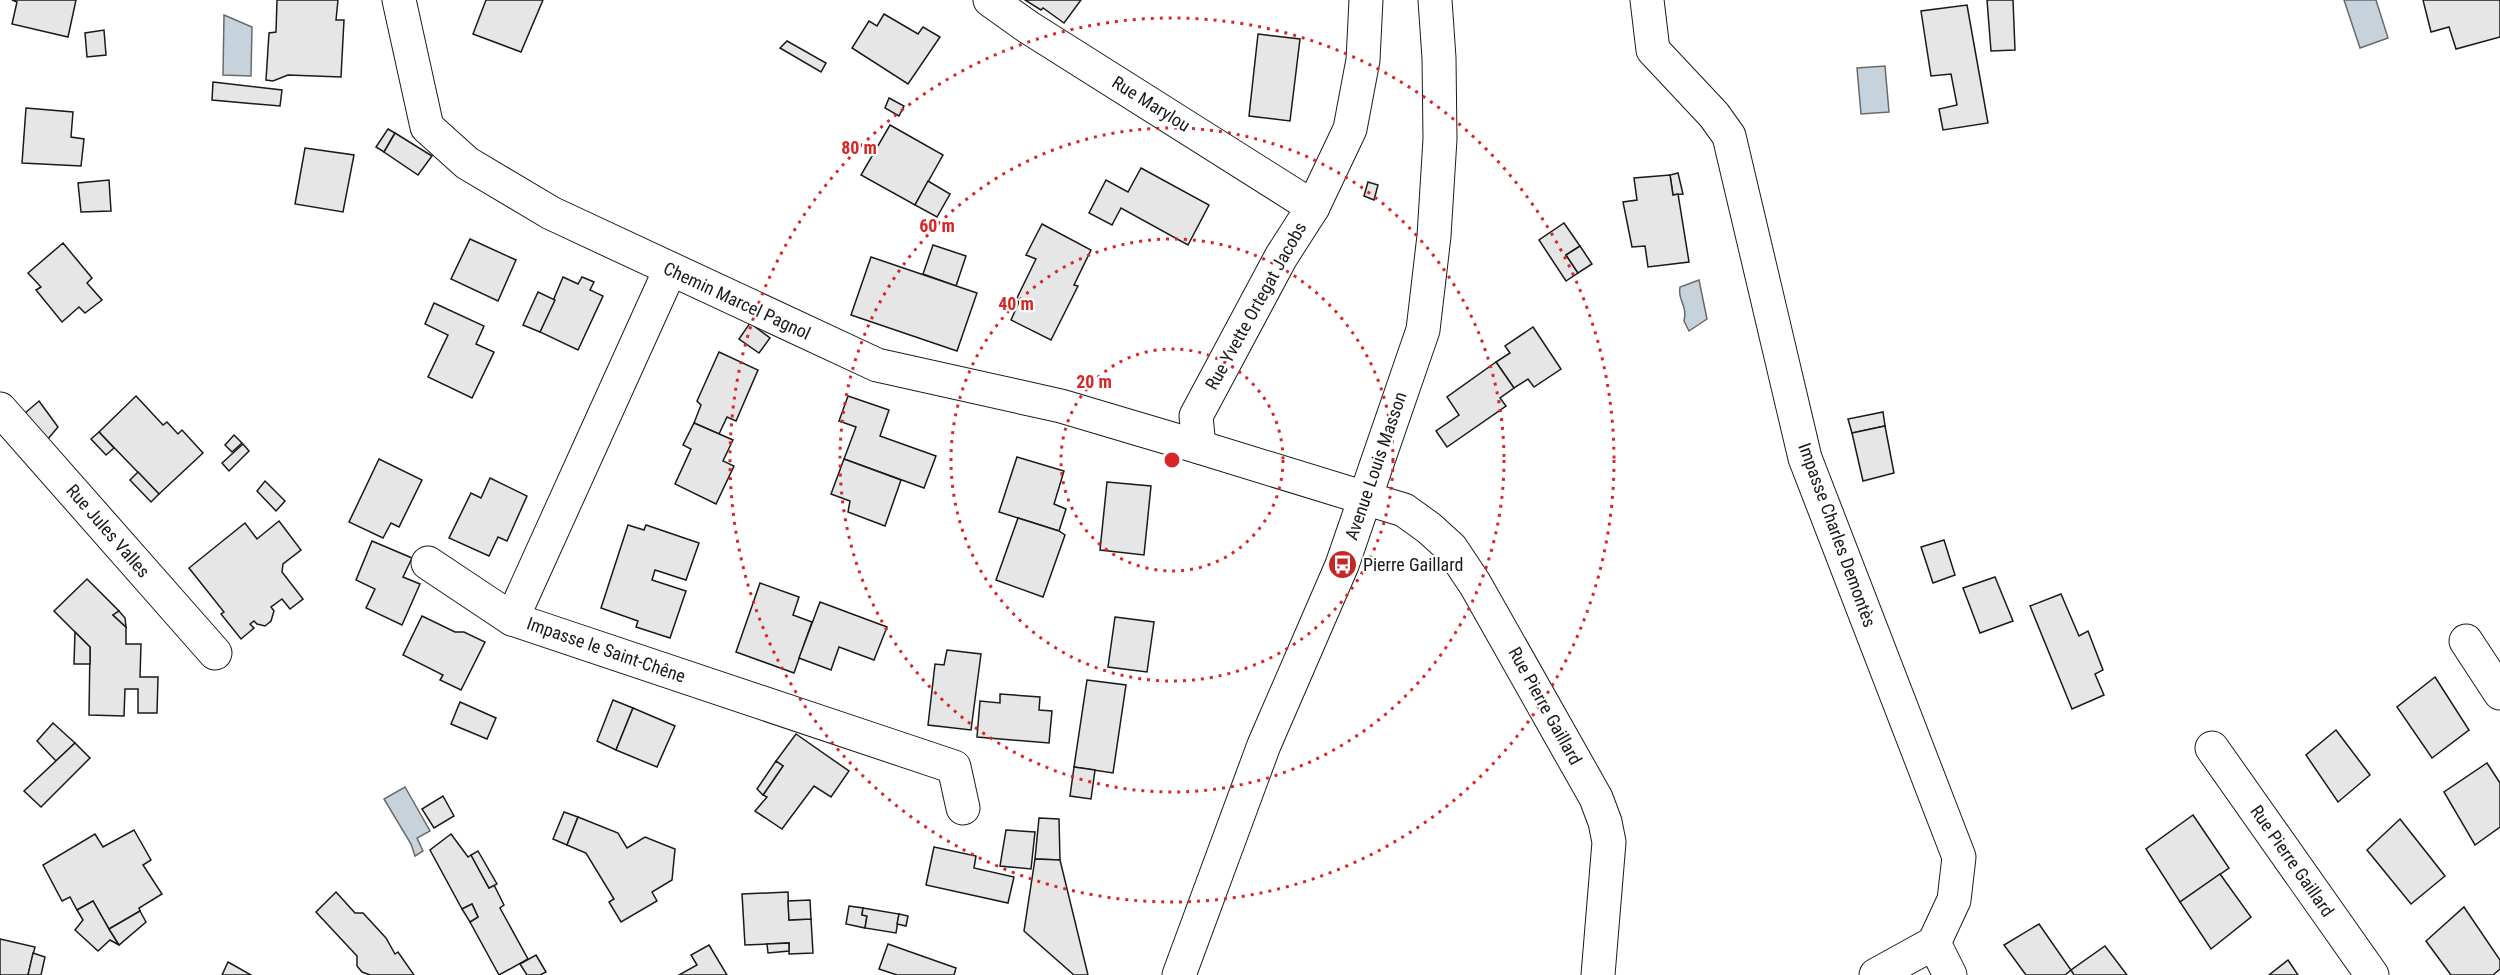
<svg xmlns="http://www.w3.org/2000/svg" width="2500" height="975" viewBox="0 0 2500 975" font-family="'Roboto Condensed',sans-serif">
<rect width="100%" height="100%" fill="#fff"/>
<g fill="#c6d2dc" stroke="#6a6a6a" stroke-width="1.5">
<polygon points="2344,0 2376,0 2388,38 2360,48"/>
<polygon points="224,15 252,27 251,76 223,75"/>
<polygon points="1885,66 1889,112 1861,114 1857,68"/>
<path d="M1699,280L1707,319L1689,331L1684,321C1688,305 1677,300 1680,287Z"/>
<polygon points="405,787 430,831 417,838 423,851 415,856 411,844 384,799"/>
</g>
<g fill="#e6e6e6" stroke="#1a1a1a" stroke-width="1.5">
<polygon points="12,0 76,0 68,37 12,24 17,2"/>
<polygon points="277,0 338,0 336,20 344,20 341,77 288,75 273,81 266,80 269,33 276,32"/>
<polygon points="486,0 543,0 521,52 473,34"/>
<polygon points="1025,0 1081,0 1064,23 1043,8 1041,10"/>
<polygon points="1987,0 2013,0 2015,50 1991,51"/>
<polygon points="2423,0 2500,0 2500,37 2456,49 2449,27 2431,32"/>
<polygon points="1967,5 1988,123 1943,130 1939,109 1957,105 1951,74 1931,76 1921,11"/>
<polygon points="884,14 918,34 923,27 940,37 908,84 852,48 869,21 877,26"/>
<polygon points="104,30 106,55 87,57 85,33"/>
<polygon points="1258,34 1300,39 1290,121 1249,116"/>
<polygon points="787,41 826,63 821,72 780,48"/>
<polygon points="213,82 282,90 280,106 212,100"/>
<polygon points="889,98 904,106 899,116 885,108"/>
<polygon points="26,108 73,112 71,137 84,139 81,166 22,163"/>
<polygon points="890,125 943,155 915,205 861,175"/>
<polygon points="388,129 395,133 384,152 376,147"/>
<polygon points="395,133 432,156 418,175 384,152"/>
<polygon points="305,148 354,155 343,212 295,204"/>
<polygon points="1141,168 1209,205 1188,245 1121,208 1112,225 1089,213 1106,180 1128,192"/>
<polygon points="1678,173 1683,194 1673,195 1670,175"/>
<polygon points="1670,175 1673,195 1678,194 1689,262 1648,267 1645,246 1632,247 1623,202 1637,200 1634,178"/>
<polygon points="109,180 111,211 81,212 78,183"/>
<polygon points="928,181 950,194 937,217 915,205"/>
<polygon points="1368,182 1378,185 1374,200 1364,196"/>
<polygon points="1564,223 1580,246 1566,255 1578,273 1566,281 1539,240"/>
<polygon points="1042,224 1091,250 1074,285 1078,286 1051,340 1011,320 1019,302 1016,300 1036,259 1026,255"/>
<polygon points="470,239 516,260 498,301 451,279"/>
<polygon points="63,243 92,278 87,283 102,300 85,313 79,307 62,322 36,290 41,287 28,273"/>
<polygon points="933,245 966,256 956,286 923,274"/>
<polygon points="1580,246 1592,264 1578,273 1566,255"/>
<polygon points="871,257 977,293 957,351 851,315"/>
<polygon points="563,277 578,284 582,277 587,279 594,282 590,290 603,296 578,350 540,332"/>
<polygon points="538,292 555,300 540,332 523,325"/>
<polygon points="434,303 484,326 476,344 494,352 472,398 428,377 448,335 425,324"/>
<polygon points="750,323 770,338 759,353 739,339"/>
<polygon points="1533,327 1561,369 1534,387 1528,379 1514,388 1496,362 1510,353 1505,346"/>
<polygon points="719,352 758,370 736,421 727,417 719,434 694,423 701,405 697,401"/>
<polygon points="1496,362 1514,388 1500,398 1506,406 1447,447 1436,431 1459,415 1447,397"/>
<polygon points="136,396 163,425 167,422 178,434 182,430 203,453 159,494 99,432"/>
<polygon points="848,396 889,410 880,436 936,456 924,488 844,459 856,427 839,421"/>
<polygon points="39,401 58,427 47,440 24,414"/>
<polygon points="1883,412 1885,426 1852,433 1848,419"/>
<polygon points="694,423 733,440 723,461 734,466 716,504 675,484 691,449 683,445"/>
<polygon points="1885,426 1894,473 1863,481 1852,433"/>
<polygon points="99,432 114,448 106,455 91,439"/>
<polygon points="234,435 242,443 232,452 225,445"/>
<polygon points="243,444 249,451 229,471 222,463"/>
<polygon points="1017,457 1064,471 1054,504 1066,509 1059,531 999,512"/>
<polygon points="379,459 422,480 399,527 391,523 383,538 349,522"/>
<polygon points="844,459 901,480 885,526 848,512 850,501 831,494"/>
<polygon points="138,472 159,494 151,502 130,480"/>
<polygon points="490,478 527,496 507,541 498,537 489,556 449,538 471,493 481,498"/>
<polygon points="265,481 285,501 276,511 257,491"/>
<polygon points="1107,482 1151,486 1144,555 1100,550"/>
<polygon points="1018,518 1059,531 1065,535 1043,597 996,580"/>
<polygon points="279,521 301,550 283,564 282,572 303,599 290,609 282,599 271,607 274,611 271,621 265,626 257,624 254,621 250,624 254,628 241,639 221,614 224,612 189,568 245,523 257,539"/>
<polygon points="628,525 644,530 646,525 699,543 686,580 655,570 652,580 686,591 670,638 636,627 638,621 601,608"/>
<polygon points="1944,540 1955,575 1933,583 1921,547"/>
<polygon points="372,541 412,558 403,577 420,584 402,625 366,608 375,589 356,580"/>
<polygon points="1995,577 2013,621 1980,633 1963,588"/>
<polygon points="87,579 119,611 113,615 126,627 126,644 141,644 140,677 158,677 157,713 138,713 138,689 125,689 124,716 89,715 90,647 54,611"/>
<polygon points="760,583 799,597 793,615 812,622 794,673 736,652"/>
<polygon points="2061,594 2079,636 2088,631 2103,670 2095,674 2104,695 2072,709 2030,606"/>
<polygon points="820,602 887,627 874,660 839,647 831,670 799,658"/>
<polygon points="119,611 125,618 126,627 113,615"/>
<polygon points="422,616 455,632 464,632 485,642 461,690 440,680 443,675 403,655"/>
<polygon points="1115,617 1154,622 1147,672 1108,667"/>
<polygon points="75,632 90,647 90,664 74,664"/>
<polygon points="947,650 981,654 971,730 928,725 935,664 944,665"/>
<polygon points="2435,677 2469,730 2432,758 2397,707"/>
<polygon points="1087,680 1126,685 1113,773 1074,767"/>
<polygon points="1000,694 1040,697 1039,710 1052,711 1049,743 977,737 980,701 1000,703"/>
<polygon points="613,700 633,708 616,750 597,741"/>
<polygon points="460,702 496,718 487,739 451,724"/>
<polygon points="633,708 675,726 657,767 616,750"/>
<polygon points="53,723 75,743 56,761 37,741"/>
<polygon points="2336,730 2370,775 2338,802 2306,755"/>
<polygon points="796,734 849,771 831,797 814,786 782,829 755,811 767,797 763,795 783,766 776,761"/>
<polygon points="75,743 90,758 41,807 24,791"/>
<polygon points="776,761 783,766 763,795 757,789"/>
<polygon points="2487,763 2500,783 2500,827 2475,845 2444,792"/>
<polygon points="1074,767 1095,770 1091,799 1070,796"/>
<polygon points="443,796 454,816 434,828 422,809"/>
<polygon points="564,812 578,817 567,845 553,839"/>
<polygon points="2193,815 2229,868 2180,902 2146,849"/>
<polygon points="578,817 618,833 627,848 645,837 675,849 672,880 652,892 657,901 621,922 609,902 614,899 586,853 567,845"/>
<polygon points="1039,818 1059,819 1060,860 1035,859"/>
<polygon points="2400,819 2445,876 2411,904 2367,850"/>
<polygon points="134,830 151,860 143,865 162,894 139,908 140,911 109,929 93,901 77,910 70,897 62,901 43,865 95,834 103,847"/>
<polygon points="1006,830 1035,832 1031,869 1000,866"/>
<polygon points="451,834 468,857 471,855 489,888 494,885 504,905 500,908 528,959 499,975 470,922 478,917 472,904 462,909 430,850"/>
<polygon points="934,847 976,856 974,868 1014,877 1008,903 926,885"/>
<polygon points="478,851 497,884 489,888 471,855"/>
<polygon points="1035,859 1060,860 1088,975 1074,975 1024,931"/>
<polygon points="2220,874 2251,917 2211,949 2180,902"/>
<polygon points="336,892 355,913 363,913 386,938 395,954 398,952 414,975 370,975 362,972 357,966 357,956 316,912"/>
<polygon points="788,892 789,920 811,919 813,953 789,954 789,943 745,945 742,894"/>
<polygon points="810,900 811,919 789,920 788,901"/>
<polygon points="93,901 109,929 119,945 110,940 98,951 75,930 83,920 77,910"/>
<polygon points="472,904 478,917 470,922 462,909"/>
<polygon points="849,906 863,908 862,915 867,916 865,928 846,924"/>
<polygon points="2464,907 2500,960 2500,969 2493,975 2451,975 2426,941"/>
<polygon points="863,908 899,914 896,933 865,928 867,916 862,915"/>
<polygon points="140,911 146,922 119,945 109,929"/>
<polygon points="899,914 908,916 906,926 897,924"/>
<polygon points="2039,924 2071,970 2065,975 2026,975 2004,945"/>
<polygon points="0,939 35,947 28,975 0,975"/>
<polygon points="789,943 789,951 768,953 767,944"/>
<polygon points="888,944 956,968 954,975 897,975 879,969"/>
<polygon points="709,945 727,975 679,975 697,965 691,955"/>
<polygon points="2105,946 2127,975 2074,975 2071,970"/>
<polygon points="33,953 45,957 41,975 28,975"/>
<polygon points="536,955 546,972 540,975 527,975 520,964"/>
<polygon points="2288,960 2298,975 2269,975"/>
<polygon points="228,962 251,975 222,975"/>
</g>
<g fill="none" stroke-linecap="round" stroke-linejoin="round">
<defs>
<g id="street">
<polyline points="399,0 427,127 467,163 551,213 877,365 1061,406 1199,447"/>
<polyline points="990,0 1028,27 1313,207"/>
<polyline points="1366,0 1363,60 1350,129 1313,207 1281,257 1196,416 1199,447 1404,510 1429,528 1451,548 1475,584 1596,798 1605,822 1609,842 1598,975"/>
<polyline points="1647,0 1653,50 1714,115 1729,136 1805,458 1959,857 1954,900 1934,943"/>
<polyline points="670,270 512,619 954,767 963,808"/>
<polyline points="0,409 215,653"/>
<polyline points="428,563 512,619"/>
<polyline points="2466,641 2500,693"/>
<polyline points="2212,748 2372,975"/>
<polyline points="1876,975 1934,943 1950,975"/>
</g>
<polyline id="secondary" points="1179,975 1264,745 1342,565 1423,330 1434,236 1440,139 1439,58 1435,0"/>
</defs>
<use href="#street" stroke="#1a1a1a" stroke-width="35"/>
<use href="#secondary" stroke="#1a1a1a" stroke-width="35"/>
<use href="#street" stroke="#fff" stroke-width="33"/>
<use href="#secondary" stroke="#fff" stroke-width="33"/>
</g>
<g fill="none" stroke="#d62828" stroke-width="3" stroke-dasharray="3 6">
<circle cx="1172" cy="460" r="111"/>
<circle cx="1172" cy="460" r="221"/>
<circle cx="1172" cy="460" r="332"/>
<circle cx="1172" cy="460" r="442"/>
</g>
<defs>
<symbol id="bus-disc" viewBox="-11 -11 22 22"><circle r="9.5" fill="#c62828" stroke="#fff"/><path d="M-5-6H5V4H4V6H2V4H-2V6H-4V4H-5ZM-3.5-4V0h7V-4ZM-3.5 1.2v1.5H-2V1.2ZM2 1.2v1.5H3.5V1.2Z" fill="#fff"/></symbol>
</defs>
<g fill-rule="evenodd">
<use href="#bus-disc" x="1326" y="548" width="33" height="33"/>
</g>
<g text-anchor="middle" stroke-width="4.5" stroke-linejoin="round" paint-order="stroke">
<g font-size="18" fill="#1a1a1a" stroke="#fff">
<text transform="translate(1151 104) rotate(32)" y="6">Rue Marylou</text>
<text transform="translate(737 301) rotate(25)" y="6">Chemin Marcel Pagnol</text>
<text transform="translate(1256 306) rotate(-61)" y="6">Rue Yvette Ortegat Jacobs</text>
<text transform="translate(1376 466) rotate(-71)" y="6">Avenue Louis Masson</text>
<text transform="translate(108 531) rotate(49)" y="6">Rue Jules Valles</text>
<text transform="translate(1837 535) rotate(70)" y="6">Impasse Charles Demontès</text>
<text transform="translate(606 650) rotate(19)" y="6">Impasse le Saint-Chêne</text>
<text transform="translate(1545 706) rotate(61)" y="6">Rue Pierre Gaillard</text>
<text transform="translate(2292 861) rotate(55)" y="6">Rue Pierre Gaillard</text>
</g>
<g font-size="18" fill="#1a1a1a" stroke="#fff" text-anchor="start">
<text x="1363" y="571">Pierre Gaillard</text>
</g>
</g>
<circle cx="1172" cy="460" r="9" fill="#d62828" stroke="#fff" stroke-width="3"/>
<g font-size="18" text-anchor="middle" font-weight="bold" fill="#d62828" stroke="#fff" stroke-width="4.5" stroke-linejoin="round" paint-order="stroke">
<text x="859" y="154">80 m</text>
<text x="937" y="232">60 m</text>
<text x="1016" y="310">40 m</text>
<text x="1094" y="388">20 m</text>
</g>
</svg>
